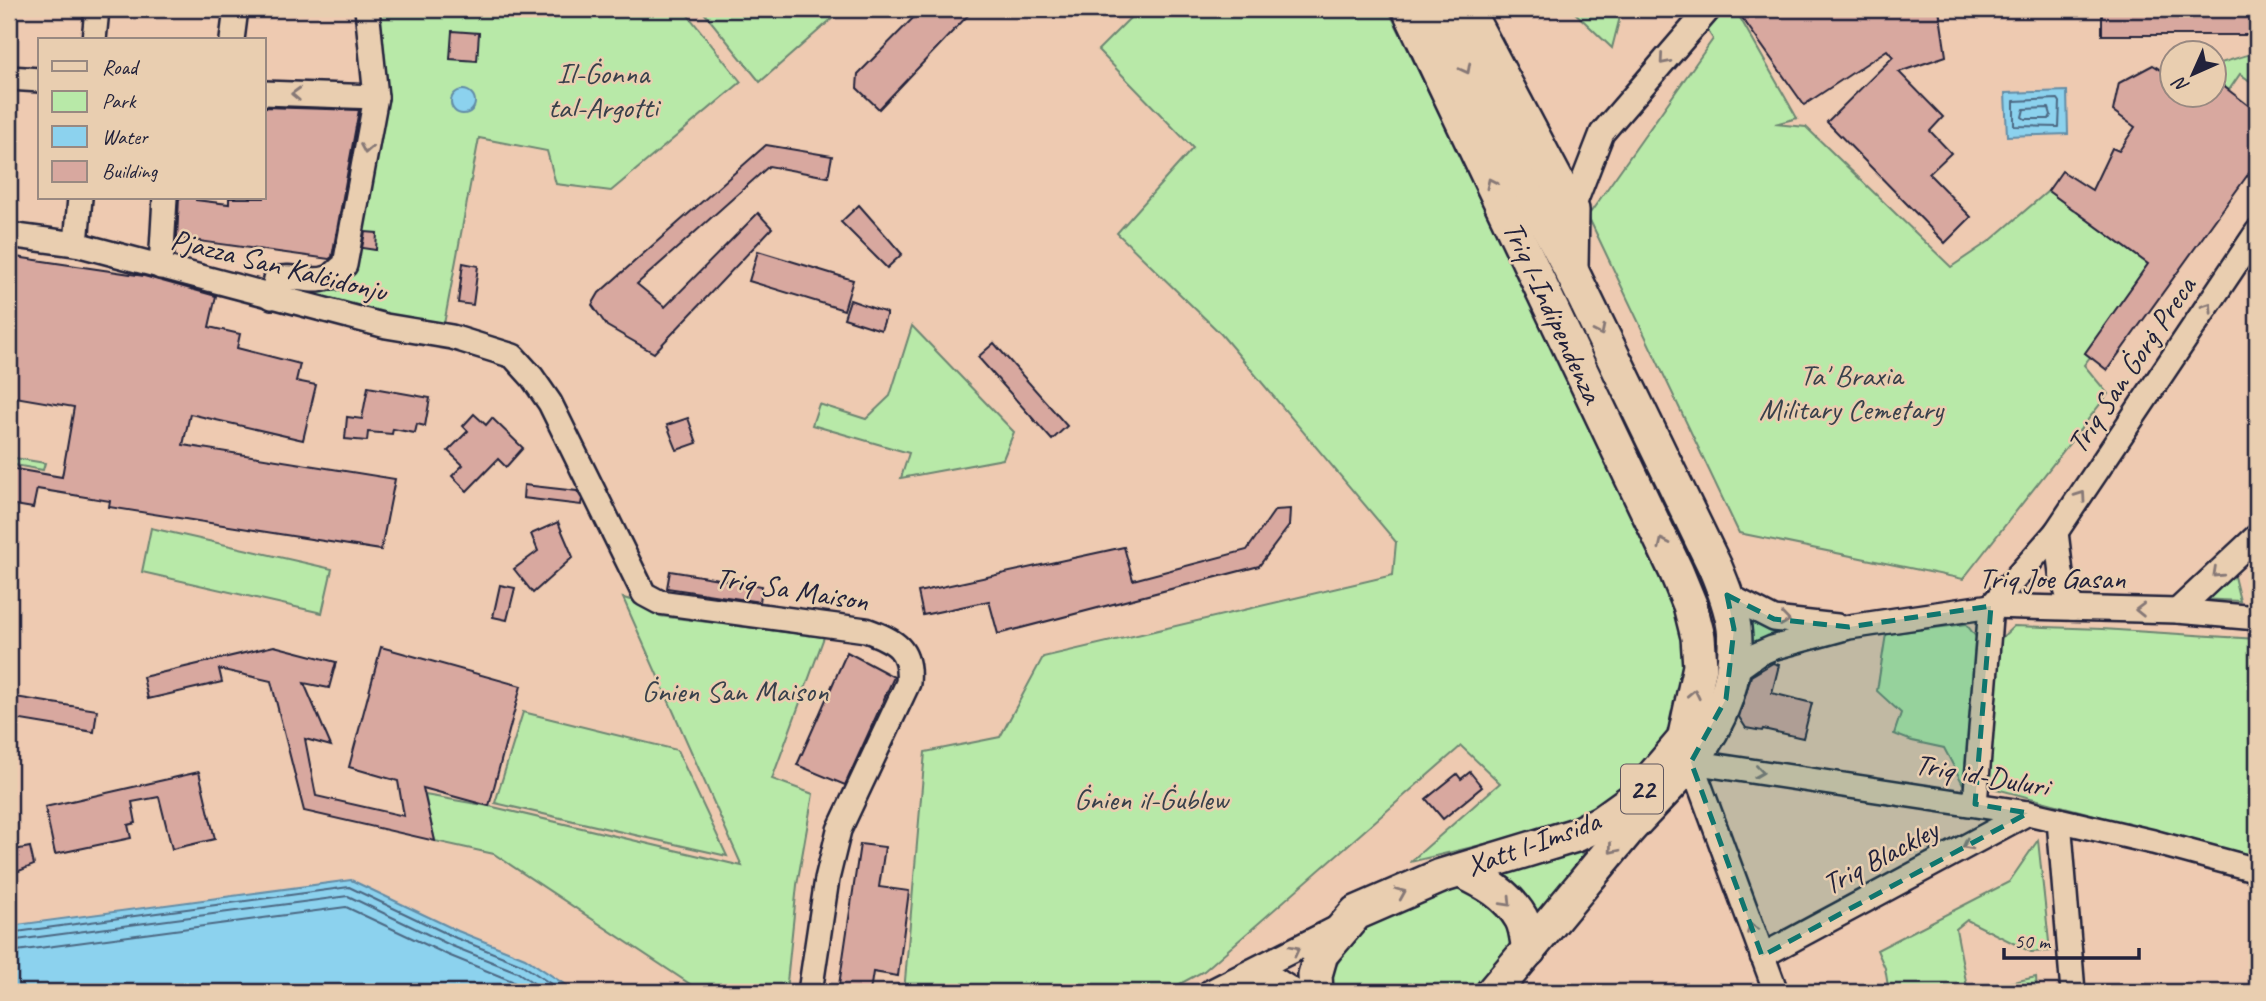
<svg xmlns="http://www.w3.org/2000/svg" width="2266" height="1001" viewBox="0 0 2266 1001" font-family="Caveat,sans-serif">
<rect width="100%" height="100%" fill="#eecab1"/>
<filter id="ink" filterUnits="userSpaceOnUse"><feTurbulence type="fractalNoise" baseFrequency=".0143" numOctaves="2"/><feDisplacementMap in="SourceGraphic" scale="14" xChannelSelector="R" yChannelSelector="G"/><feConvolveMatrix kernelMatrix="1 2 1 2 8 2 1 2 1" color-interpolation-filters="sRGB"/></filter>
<g filter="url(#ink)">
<g fill="#b8e9a8" stroke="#6d8672" stroke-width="2">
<polygon points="377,9 683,9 741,82 611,191 556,184 547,151 479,138 444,324 396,316 304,293 305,287 339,291 349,284 381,106"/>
<polygon points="701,9 843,9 760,82"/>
<polygon points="1139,9 1388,9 1666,575 1683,618 1689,669 1674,744 1625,788 1583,815 1543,830 1410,862 1500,783 1461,746 1204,971 1165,992 904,992 925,752 1000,737 1043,657 1393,575 1396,542 1221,334 1117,233 1193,148 1098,50"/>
<polygon points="1571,9 1622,9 1612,48"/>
<polygon points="1721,9 1735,9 1797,118 1775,124 1806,127 1951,267 1991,240 2048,191 2148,264 2085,353 2090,357 2084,365 2108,394 1963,579 1739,533 1588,216 1713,39 1702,22"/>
<polygon points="2257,52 2257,86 2240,74 2229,90 2214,79 2214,65"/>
<polygon points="912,326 1014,432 1003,459 901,478 909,453 812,425 819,404 866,419 890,396"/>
<polygon points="9,457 45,463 43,470 9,464"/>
<polygon points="151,528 332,569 322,613 142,572"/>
<polygon points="2232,568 2240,601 2200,599"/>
<polygon points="623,598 644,603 660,616 824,637 772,779 813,794 797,885 786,992 702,992 494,854 435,841 425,795 489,806 742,866"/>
<polygon points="1739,615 1820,630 1744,653"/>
<polygon points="1966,624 1976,637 1964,786 1944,748 1912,741 1894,734 1901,713 1877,691 1886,634"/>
<polygon points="2014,626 2102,629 2257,639 2257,841 2254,857 1985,786 1996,643"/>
<polygon points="523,712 677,750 727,856 495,803"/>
<polygon points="2038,840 2050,951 2031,952 1967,920 1956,929 1968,992 2036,977 2037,992 1889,992 1885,968 1877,950 2009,882"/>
<polygon points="1579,848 1590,862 1477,992 1331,992 1328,978 1363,924 1383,914"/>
</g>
<g fill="#8cd2ee" stroke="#628ca6" stroke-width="2">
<circle cx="463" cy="102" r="12"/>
<polygon points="2067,91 2068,134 2007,136 2005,93"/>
<polygon points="351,880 458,931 525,958 576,992 9,992 9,926"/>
</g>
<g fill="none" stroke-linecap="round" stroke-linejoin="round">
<g stroke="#4c6883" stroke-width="2">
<polygon points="2058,99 2060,102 2059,127 2014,126 2014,101"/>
<polygon points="2049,108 2051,115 2049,119 2025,119 2022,117 2024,109"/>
<polyline points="9,933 349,887 456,938 521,964 563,992"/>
<polyline points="9,941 348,896 452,946 517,972 547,992"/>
<polyline points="9,952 346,907 448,955 512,981 529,992"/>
</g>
</g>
<g fill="#d8a89f" stroke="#22223b" stroke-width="2">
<polygon points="922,9 931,9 937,15 943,9 974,9 879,109 857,88 858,74"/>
<polygon points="1736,9 1939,9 1946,56 1899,72 1943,117 1930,131 1951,153 1929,174 1971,217 1945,243 1827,122 1893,57 1887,50 1804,105"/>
<polygon points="2102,9 2253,9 2249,35 2102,35"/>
<polygon points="452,31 479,33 477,61 450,59"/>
<polygon points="2153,65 2172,77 2172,94 2214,94 2214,79 2257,112 2257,162 2107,370 2085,353 2148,264 2048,191 2062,171 2092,190 2112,148 2119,151 2135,127 2113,111 2119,83"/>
<polygon points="264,107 359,110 332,257 329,259 177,238 179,198 196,198 196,200 229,204 229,198 264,198"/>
<polygon points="766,145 832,156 828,177 769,166 637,284 665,307 758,213 772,228 654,353 607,326 592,305 599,293"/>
<polygon points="859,205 902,254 887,268 841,222"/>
<polygon points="365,232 377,233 376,250 362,248"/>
<polygon points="758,251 853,280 844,310 749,281"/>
<polygon points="9,256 144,276 216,296 209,327 240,334 237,348 300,364 296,381 316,385 303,440 190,414 183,445 395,479 381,550 109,507 110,501 37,489 33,508 9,504 9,468 62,477 74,407 9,396"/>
<polygon points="463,263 478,266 473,305 458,303"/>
<polygon points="850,300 887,313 881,330 844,318"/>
<polygon points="994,343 1067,426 1052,440 978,357"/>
<polygon points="368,387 430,398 425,426 417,424 415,433 393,429 392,434 368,432 367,441 345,439 347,417 362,419"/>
<polygon points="474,414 486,425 492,418 523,448 506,467 498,459 467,491 452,476 463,465 448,451 468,431 463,426"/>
<polygon points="688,418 697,443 677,450 667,425"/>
<polygon points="524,485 577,491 582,499 581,505 523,498"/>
<polygon points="1290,509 1289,526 1259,566 998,634 989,601 923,615 918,592 1124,547 1133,580 1247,550 1275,510"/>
<polygon points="558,522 573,557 533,593 514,569 538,551 531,534"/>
<polygon points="670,571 762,586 760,602 667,588"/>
<polygon points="500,585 515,588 507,620 493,617"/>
<polygon points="274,646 336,662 329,688 304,683 331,746 305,739 316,796 404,816 398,781 349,767 381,647 521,686 489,806 423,788 435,841 304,811 271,681 219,669 222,682 148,699 143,677"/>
<polygon points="847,652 894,677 845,785 797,765"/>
<polygon points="1773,663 1779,665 1772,693 1812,703 1803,738 1763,729 1762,731 1746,728 1739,717 1751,676"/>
<polygon points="9,696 97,710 94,732 9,718"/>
<polygon points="199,772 215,839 172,849 159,797 132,802 136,823 128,825 131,838 55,854 45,807"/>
<polygon points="1470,772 1482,787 1443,819 1426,799 1457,774 1461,779"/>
<polygon points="860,844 885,847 879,887 909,891 898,976 873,972 870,992 838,992"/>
<polygon points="30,847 34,865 9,875 9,851"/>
</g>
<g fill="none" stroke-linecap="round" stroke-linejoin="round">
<defs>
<g id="minor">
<polyline points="94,40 97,9"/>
<polyline points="232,40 236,9"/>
<polyline points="9,78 40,80"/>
<polyline points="264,93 376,97"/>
<polyline points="1572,210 1602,133 1709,9"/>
<path d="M9,235L76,244L386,326L452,337L513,356L532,377L550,403L644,594L659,602L866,630C896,641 911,649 908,683L839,830L827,879L810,992"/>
<polyline points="76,244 80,198"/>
<polyline points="161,267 165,198"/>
<path d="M272,297L276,279C293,274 312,284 327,278C335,276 338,268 345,265L376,97L367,9"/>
<polyline points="2056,532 2061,573 2072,608"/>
<polyline points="1727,595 1774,619 1837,626"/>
<polyline points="1991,606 2056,532 2257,232"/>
<polyline points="2177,611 2257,536"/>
<polyline points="1733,672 1758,654 1772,648 1849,627 1991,606 2177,611 2257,618"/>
<polyline points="1975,804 1991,606"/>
<polyline points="2059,820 2073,992"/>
<polyline points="1762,956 2028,813"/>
<polyline points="1245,976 1276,980 1295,992"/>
<polyline points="1210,992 1335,929"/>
<polyline points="1776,992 1691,762 2028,813 2153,842 2257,870"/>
</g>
<g id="highway">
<path d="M1434,9L1571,270L1715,567C1723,586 1731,606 1734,628C1740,675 1720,725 1691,761C1671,786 1647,808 1626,832C1582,885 1538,939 1493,992"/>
<polyline points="1466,9 1572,210 1571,267"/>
<path d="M1461,871C1485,882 1508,895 1521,918C1526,926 1527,940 1529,950"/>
<polyline points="1316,992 1315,975 1321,954 1356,913 1441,876 1576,835 1602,822 1634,799 1684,740 1700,666 1698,637 1690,605 1676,571 1409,9"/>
</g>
</defs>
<use href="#minor" stroke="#22223b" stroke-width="28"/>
<use href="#highway" stroke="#22223b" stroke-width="38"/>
<use href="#minor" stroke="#e9ceb0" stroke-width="23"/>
<use href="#highway" stroke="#e9ceb0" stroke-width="33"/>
</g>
<defs><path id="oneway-chevron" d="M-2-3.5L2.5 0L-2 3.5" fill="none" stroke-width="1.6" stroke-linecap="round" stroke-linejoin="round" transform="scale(1.75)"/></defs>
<g stroke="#867876">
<use href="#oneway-chevron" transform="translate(1664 60) rotate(131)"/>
<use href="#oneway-chevron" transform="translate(1466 69) rotate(62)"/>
<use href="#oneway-chevron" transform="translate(296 94) rotate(-178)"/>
<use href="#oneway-chevron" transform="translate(366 149) rotate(100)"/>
<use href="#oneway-chevron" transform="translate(1491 183) rotate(-115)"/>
<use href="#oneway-chevron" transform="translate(2208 307) rotate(-56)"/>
<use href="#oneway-chevron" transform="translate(1600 331) rotate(64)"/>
<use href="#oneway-chevron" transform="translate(2081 496) rotate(-55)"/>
<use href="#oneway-chevron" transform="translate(1663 543) rotate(-115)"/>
<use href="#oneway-chevron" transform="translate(2217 573) rotate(137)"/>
<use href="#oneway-chevron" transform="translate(2140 610) rotate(-179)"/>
<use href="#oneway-chevron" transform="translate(1785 620) rotate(8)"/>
<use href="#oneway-chevron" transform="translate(1694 694) rotate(-78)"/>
<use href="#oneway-chevron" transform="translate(1759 772) rotate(8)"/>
<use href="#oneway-chevron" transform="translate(1967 845) rotate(152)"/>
<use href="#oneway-chevron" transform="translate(1613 849) rotate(130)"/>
<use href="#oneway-chevron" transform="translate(1401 893) rotate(-23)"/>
<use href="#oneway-chevron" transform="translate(1507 902) rotate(47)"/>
<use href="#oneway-chevron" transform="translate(1752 928) rotate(-110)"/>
<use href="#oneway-chevron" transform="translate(1295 950) rotate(-28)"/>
</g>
</g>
<path fill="#0f766e" fill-opacity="0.2" stroke="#0f766e" stroke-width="5" stroke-dasharray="14 9" stroke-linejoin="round" d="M1727,595L1774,619L1849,627L1991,606L1975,804L2028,813L1762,956L1691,762L1726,699L1734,629Z"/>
<g text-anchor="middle" stroke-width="5" stroke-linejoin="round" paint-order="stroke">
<rect fill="#e9ceb0" stroke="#5e565e" stroke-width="2" x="1621" y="764.5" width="42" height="49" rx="5"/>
<g font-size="28" font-weight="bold" fill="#22223b">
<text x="1642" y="799">22</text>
</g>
<g font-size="30" fill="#38404b" stroke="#e9ceb0">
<text x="603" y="83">Il-Ġonna<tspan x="603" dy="34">tal-Argotti</tspan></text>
<text x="1851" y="385">Ta' Braxia<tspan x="1851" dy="34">Military Cemetary</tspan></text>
<text x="735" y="701">Ġnien San Maison</text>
<text x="1151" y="809">Ġnien il-Ġublew</text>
</g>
<g font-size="30" fill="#22223b" stroke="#e9ceb0">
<text transform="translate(279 265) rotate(14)" y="10">Pjazza San Kalċidonju</text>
<text transform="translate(1553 312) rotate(65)" y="10">Triq l-Indipendenza</text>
<text transform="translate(2131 365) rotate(-56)" y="10">Triq San Ġorġ Preca</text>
<text x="2052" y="588">Triq Joe Gasan</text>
<text transform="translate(792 589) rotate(9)" y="10">Triq Sa Maison</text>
<text transform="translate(1982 775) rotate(10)" y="10">Triq id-Duluri</text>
<text transform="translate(1533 843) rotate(-20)" y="10">Xatt l-Imsida</text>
<text transform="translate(1880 857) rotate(-28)" y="10">Triq Blackley</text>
</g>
</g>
<rect width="2266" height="1001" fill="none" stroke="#e9ceb0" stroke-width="35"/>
<rect x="18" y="18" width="2231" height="966" fill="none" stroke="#22223b" stroke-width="2.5" filter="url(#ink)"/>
<rect x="38" y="38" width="228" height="161" fill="#e9ceb0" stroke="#998981" stroke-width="2"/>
<rect x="52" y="61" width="35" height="10" fill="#e9ceb0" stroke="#998981" stroke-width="2"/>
<text x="102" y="74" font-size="21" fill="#22223b">Road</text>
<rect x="52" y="91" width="35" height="21" fill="#b8e9a8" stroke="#998981" stroke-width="2"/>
<text x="102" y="108" font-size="21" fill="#22223b">Park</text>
<rect x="52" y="126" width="35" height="21" fill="#8cd2ee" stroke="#998981" stroke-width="2"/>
<text x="102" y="144" font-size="21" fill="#22223b">Water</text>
<rect x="52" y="161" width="35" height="21" fill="#d8a89f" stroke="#998981" stroke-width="2"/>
<text x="102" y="178" font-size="21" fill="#22223b">Building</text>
<g transform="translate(2193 74) rotate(225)"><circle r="33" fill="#e9ceb0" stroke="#998981" stroke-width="2"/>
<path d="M0-5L12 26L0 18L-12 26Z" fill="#22223b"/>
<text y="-10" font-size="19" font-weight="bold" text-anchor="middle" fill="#22223b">N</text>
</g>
<path d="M2004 948v10h135v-10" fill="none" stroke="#22223b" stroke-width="3.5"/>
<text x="2014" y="948" font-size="21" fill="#22223b" stroke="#e9ceb0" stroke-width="5" paint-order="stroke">50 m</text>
</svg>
